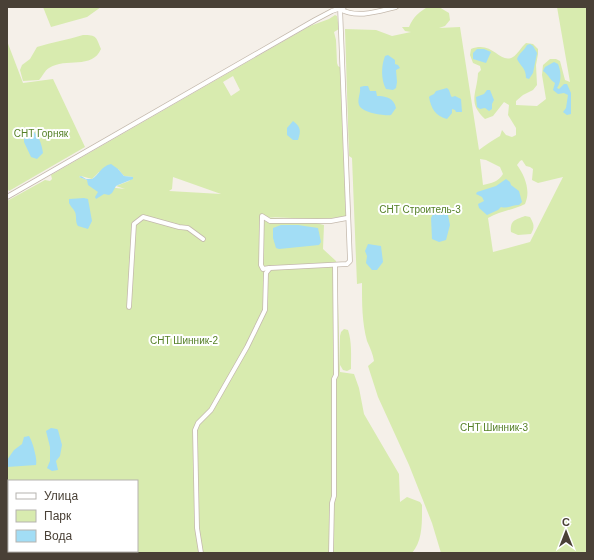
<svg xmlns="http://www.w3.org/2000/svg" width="594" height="560" viewBox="0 0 594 560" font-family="Arial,sans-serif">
<rect width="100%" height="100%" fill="#f5f0e9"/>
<g fill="#d8ebaf" fill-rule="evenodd">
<polygon points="43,7 101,7 87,17 51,27"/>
<path d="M428,7H439L449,13L450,20L445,26L439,28L460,27L479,150C485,145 492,141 500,136L502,130L506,135L512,137L516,135V128L508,115L509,105L504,102L493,116L485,119C467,102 477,94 478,73L481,70L480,66L473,63L470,55L471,49C493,40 500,65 513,57C518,54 521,47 526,43L533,44L538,49V54L536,65L537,85L533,90L523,95L516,101V105L537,106L546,99L542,75L543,65L550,59H556L560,61L565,80L570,82L557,7H587V553H441L432,523L409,465L378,397L368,366L374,361C373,354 370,348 367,341C362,322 362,304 362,285V283L357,284L352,158L349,156L345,29L376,30L392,36L411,32L405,31L402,27H409C413,17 420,11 428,7ZM480,159L486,160L500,167L503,174C498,182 492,183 483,185ZM522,160L526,166L530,167L533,169L532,180L538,183L563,177L530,242L493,252L488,218C500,211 513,210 525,204C531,191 525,176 517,165L520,161Z"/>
<path d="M335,15L337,16L339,29L334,32L336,40L337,63L338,66L341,68L346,217L317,219L267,217L316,223L324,225L323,249L336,261L337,267L340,372L354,374L359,388L364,414L399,474L400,502L407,497L420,502L422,505C422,521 423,541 412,553H70V551H137V481H9V504H7V201L45,180L50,181L52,179L51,175L310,26L329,19ZM233,76L240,90L231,96L223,82ZM118,169L124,176L133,177L129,181L116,186L125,189L90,185L87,180L79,177L81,176L92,179L99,172ZM173,177L221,194L169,191L172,189Z"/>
<path d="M83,35C97,35 96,37 101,49C92,70 66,57 49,68C45,70 42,77 39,80L23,81L20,70L22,65L30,59L37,47C52,42 68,40 83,35Z"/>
<polygon points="7,41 23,83 53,79 85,147 9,191 7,188"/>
<path d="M525,216L530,217C534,224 535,227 531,234L518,235L511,232C510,220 515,220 525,216Z"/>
<path d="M344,329L348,330C352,342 351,356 351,369L347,371L343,370L340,365V336L341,332Z"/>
<polygon points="7,509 9,509 9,551 64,551 65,553 7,553"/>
</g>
<g fill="#a2ddf5">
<path d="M530,44L533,46L537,53L533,73L529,79L526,78C526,68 521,67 517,59C519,53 524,51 527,45Z"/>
<polygon points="477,49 484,49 491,52 486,63 473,59 473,53"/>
<path d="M388,55L395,60V64L398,65L400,68L396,70L397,82L396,88L393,90L386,89C381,80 381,66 385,56Z"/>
<path d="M554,62L558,64C561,71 562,81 557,88L559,89L564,84H567L571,93V114L567,115L563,112L566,108L568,95L564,93L558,94L553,90L555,83C550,80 549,75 543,71L545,67Z"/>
<path d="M364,86H368L370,91H376L377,96C386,96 394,98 396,108L391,115C384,116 362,113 359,105C357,99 361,93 360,87Z"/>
<path d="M447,88L449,90L451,96L452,97L455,96L461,99L462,112H456L455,110L452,109V113L447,119C436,116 431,109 429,97L430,96L434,94L436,91Z"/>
<polygon points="487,90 490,90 494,100 492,104 492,109 489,111 485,108 480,109 477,107 476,97 484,94"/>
<path d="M293,121C301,127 301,131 298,140H293L287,135V128Z"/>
<path d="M32,131C39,134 42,146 43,153L37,159L31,157L24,142V135L28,132Z"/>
<path d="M111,164L118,169L124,176L133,177V179L118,185L116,186L112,193L109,195L104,194L96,199L95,197L98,192L88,185L87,180L79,177L81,176L86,179H92C99,175 101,166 111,164Z"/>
<path d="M506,179L510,182L511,185L519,191L522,202L519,205C512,205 508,209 501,207L498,210L487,215L479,208L478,204L484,201L482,197L476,194L477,192L496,186Z"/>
<path d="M84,198L88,199L92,221L88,229L78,226C75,222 77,217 75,212C73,208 70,206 69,203V199Z"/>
<polygon points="442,212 448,215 450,225 446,240 439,242 432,239 431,218 433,214"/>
<polygon points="281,225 298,225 318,228 321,242 319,245 279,249 276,248 273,238 273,228"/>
<polygon points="368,244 381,246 383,262 377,270 372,270 366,263 367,256 365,251"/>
<polygon points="51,428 57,429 58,430 62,445 60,456 56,461 58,470 52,471 47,468 50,461 50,447 46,431"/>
<path d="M29,436C32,440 38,460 36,465L7,467V460L14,450L22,444L24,437Z"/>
</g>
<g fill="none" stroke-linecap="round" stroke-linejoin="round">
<defs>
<g id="minor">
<path d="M340,9C357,19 379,11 396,7"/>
<polyline points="7,197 315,20 332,11 344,7"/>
<polyline points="269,268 263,269 261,265 262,216 270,221 331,221 347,218"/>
<polyline points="129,307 134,224 143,217 179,227 188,228 203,239"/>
<polyline points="201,553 197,528 195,430 198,423 211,410 247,347 265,310 266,273 270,268 347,264 350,261 340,7"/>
<polyline points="331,553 332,503 334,496 334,379 336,375 335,265"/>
</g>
</defs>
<use href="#minor" stroke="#c4b9ad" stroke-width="5.5"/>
<use href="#minor" stroke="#fff" stroke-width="4"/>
</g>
<g text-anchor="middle" stroke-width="4" stroke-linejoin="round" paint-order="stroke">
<g font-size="10" fill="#537f25" stroke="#fff">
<text x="41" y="137">СНТ Горняк</text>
<text x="420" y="213">СНТ Строитель-3</text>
<text x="184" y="344">СНТ Шинник-2</text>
<text x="494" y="431">СНТ Шинник-3</text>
</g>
</g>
<rect width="594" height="560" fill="none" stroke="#494036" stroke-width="16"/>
<rect x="8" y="480" width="130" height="72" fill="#ffffff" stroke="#b6b3af"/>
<rect x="16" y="493" width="20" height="6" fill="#ffffff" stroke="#b6b3af"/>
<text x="44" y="500" font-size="12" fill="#494036">Улица</text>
<rect x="16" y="510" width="20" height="12" fill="#d8ebaf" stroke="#b6b3af"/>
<text x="44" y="520" font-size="12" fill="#494036">Парк</text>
<rect x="16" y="530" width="20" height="12" fill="#a2ddf5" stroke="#b6b3af"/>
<text x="44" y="540" font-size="12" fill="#494036">Вода</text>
<g transform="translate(566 532)" stroke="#ffffff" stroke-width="3" paint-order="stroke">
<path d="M0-3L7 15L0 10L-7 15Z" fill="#494036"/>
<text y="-6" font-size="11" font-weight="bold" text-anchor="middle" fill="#494036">С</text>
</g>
</svg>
